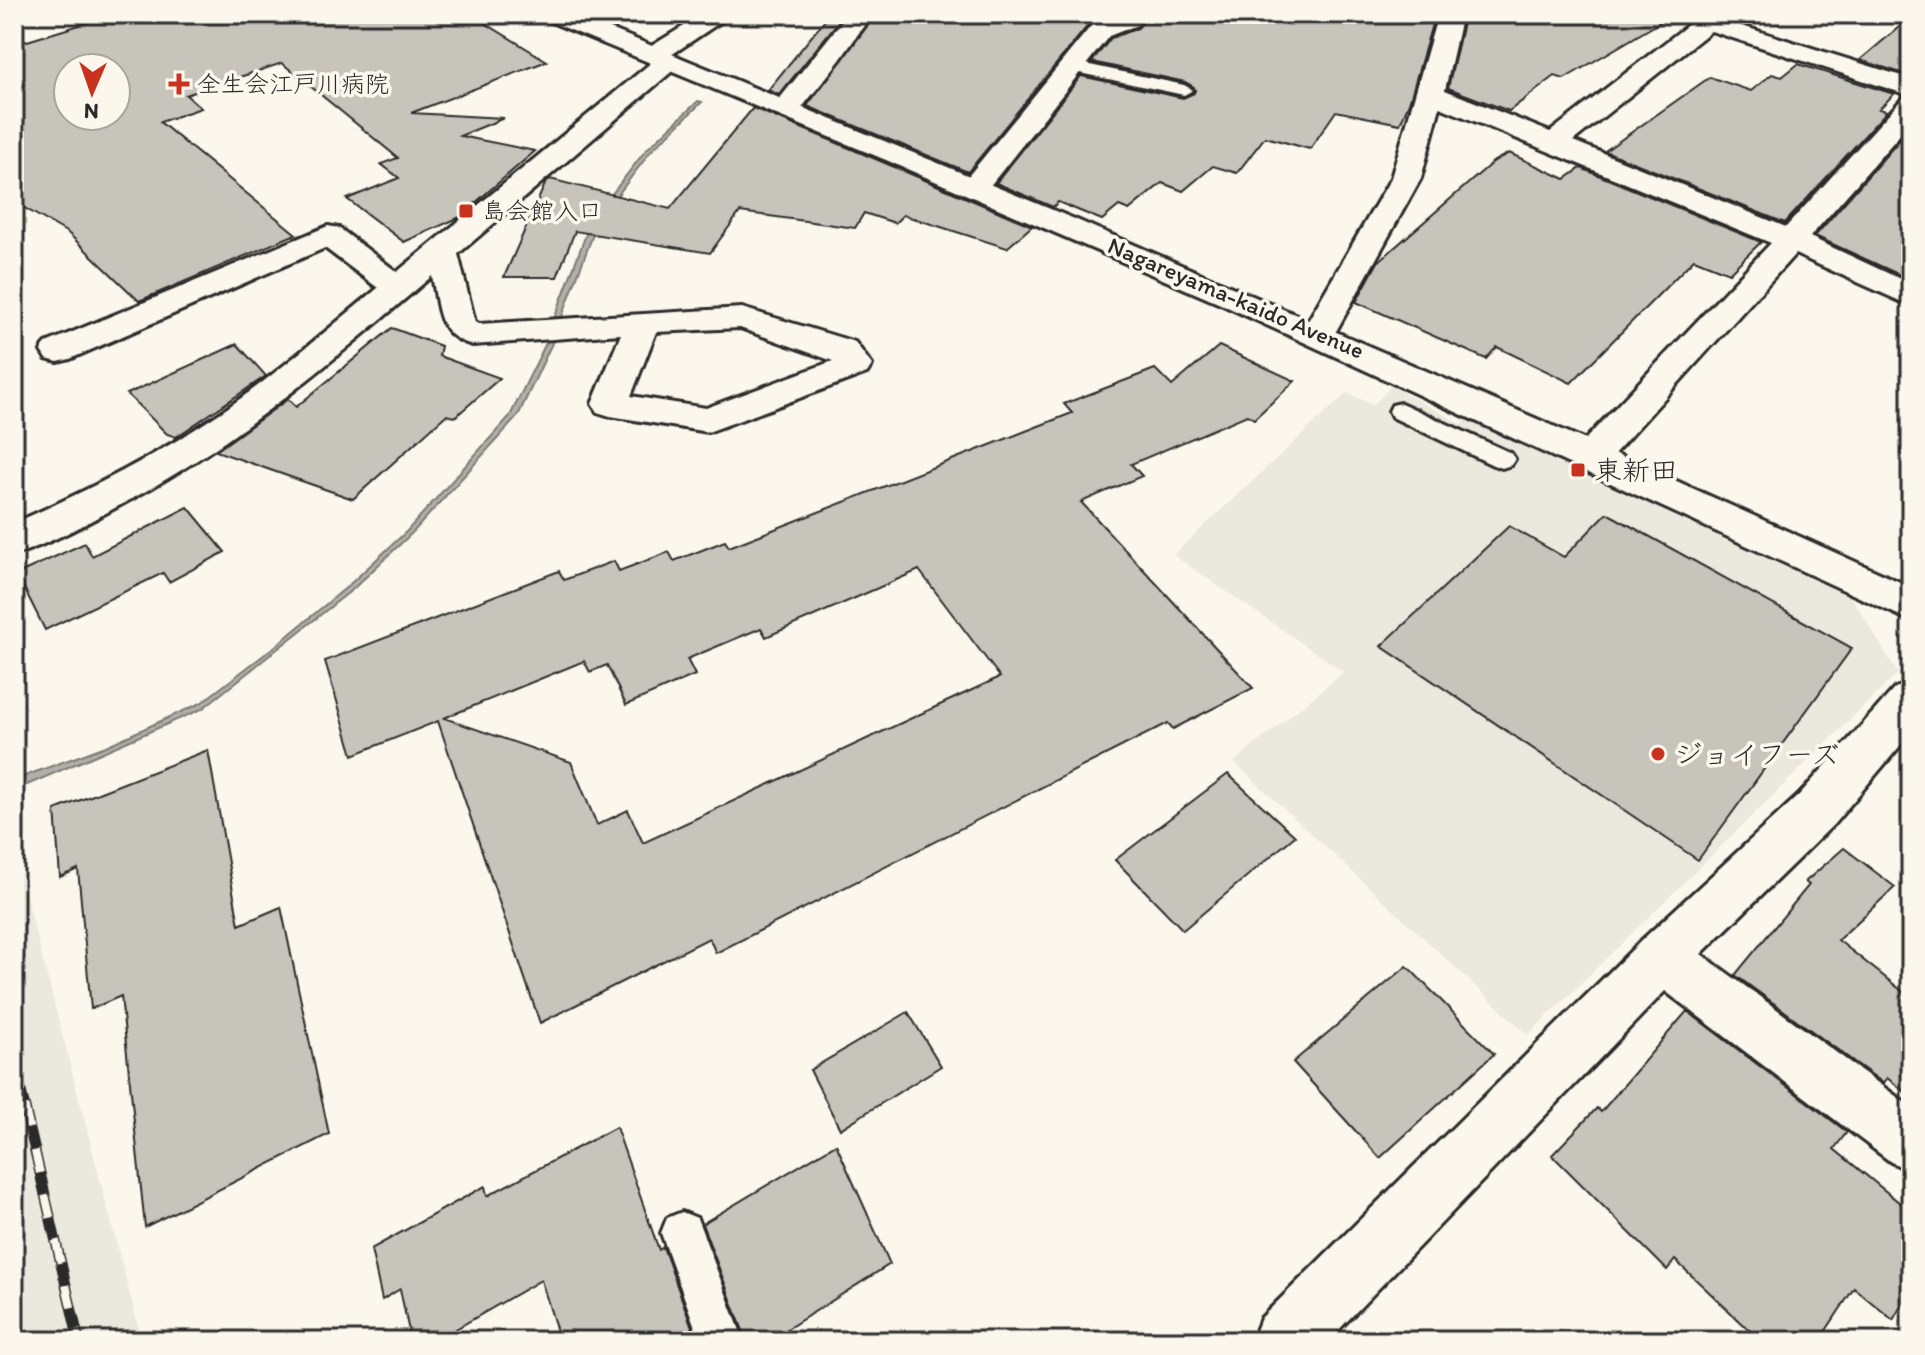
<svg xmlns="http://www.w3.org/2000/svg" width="1925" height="1355" viewBox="0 0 1925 1355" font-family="Itim,'Klee One',sans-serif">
<rect width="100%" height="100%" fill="#fbf7ec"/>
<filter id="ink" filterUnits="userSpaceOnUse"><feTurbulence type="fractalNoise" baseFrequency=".0125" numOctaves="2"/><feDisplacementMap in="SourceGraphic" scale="16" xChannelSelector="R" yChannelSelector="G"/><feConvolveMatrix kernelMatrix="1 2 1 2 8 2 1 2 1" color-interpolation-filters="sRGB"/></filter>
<g filter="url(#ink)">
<g fill="#ebe8de">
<polygon points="1391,386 1462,424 1466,420 1852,598 1898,673 1528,1035 1234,762 1344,672 1173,555 1347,393 1373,405"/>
<polygon points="14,849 142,1341 14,1341"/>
</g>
<g fill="#b1afa7" stroke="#7b7a75" stroke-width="2">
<polygon points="698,101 702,102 651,151 598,221 560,322 553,322 591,221 646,150"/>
<polygon points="547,341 553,341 518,416 414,531 353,589 202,709 27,785 14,787 14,780 106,746 201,703 273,648 348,586 407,531 510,416"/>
</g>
<g fill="#c7c4bc" stroke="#2b2b2b" stroke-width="2" fill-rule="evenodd">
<path d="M116,14H470L547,61L411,113L504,118L460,136L535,151L458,218L404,242L347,199L399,178L381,164L398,158L282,63L186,95L201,108L160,122L296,234L139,301L68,233L14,202V45ZM68,68H116V116H68Z"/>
<polygon points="906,14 1112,14 1089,24 968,172 807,106 872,20 901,22"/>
<polygon points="1150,14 1435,14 1409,103 1400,124 1336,111 1310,149 1265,137 1237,173 1213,166 1183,191 1162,183 1129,210 1119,206 1102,220 1058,202 1053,207 996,183 1081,76 1183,98 1194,93 1194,87 1185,82 1092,62 1111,38 1138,28"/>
<polygon points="1465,14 1674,14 1564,79 1555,76 1509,111 1448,88"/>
<polygon points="828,16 842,17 779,95 768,90"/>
<polygon points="1911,17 1911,76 1860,60"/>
<polygon points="1798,64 1894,94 1879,109 1887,111 1785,223 1605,151 1710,77 1751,91 1772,74 1782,77"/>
<polygon points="753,108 885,163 1032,226 1007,248 903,215 895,223 864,213 855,228 740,212 710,253 575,231 557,277 504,277 545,184 550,179 670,209"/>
<polygon points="1911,127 1911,280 1815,236"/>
<polygon points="1509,153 1565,179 1581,168 1761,242 1729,273 1694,259 1571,383 1497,347 1486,359 1356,302 1378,262 1494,161"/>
<polygon points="392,328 441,346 439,356 500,378 455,417 446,415 353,499 216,451 288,399 296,407"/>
<polygon points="237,344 266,376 176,437 167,434 127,394"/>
<path d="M1219,346L1295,381L1254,419L1247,415L1131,464L1142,476L1081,502L1253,688L1173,729L1168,723L716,953L709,938L540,1023L438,721L353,755L325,661L559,571L564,580L614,561L619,571L669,552L674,561L725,541L729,547L1072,413L1064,404L1155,369L1172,386ZM919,570L1000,677L643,843L628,810L597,825L571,762L444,718L584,661L590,672L607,665L626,705L695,675L687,659L761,628L766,637Z"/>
<polygon points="188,507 225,552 169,582 163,573 45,630 17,574 85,543 92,556"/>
<polygon points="1607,513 1852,648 1698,860 1381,646 1509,526 1564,557"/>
<polygon points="208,750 239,925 281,907 329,1134 145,1227 121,996 91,1009 78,869 60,877 55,810"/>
<polygon points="1228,774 1295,836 1183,930 1115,860"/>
<polygon points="1844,848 1895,887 1838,940 1911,998 1911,1097 1887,1078 1883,1083 1735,975 1809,885 1805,882"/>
<polygon points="1407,966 1494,1054 1380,1158 1293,1062"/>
<polygon points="1687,1011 1847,1132 1834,1149 1911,1212 1911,1289 1893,1320 1854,1288 1819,1341 1761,1341 1675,1260 1667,1270 1552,1155 1597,1108 1601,1112"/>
<polygon points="908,1012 941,1066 840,1129 810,1070"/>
<polygon points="616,1127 659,1250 663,1247 697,1341 560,1341 541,1280 435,1341 411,1341 400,1289 382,1300 371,1249 485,1186 487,1196"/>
<polygon points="836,1144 890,1264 768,1341 747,1341 702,1224"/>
</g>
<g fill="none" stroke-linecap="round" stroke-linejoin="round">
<defs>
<g id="service">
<polygon points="1071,61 1184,85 1193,90 1184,95 1065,70 1062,66"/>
<polygon points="1401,403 1511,453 1515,459 1511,465 1502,468 1493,465 1392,417 1389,411 1392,405"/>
<polygon points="682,1212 697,1218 744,1341 700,1341 661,1233 667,1218"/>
</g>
<g id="minor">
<path d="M696,14H720L722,21L671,55L681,62L677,67L458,254L475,322L479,324L742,308L855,342L872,365L867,373L708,432L610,416L597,412L592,404L621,334L473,345C436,336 439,308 432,276C327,365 236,445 113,509C82,526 49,544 14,555V523C101,485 188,440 264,381C303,351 340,319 378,288L325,248L70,359L58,362L46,359L41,351L46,343L328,226L339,228L397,272L652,62L645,60L641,55L645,50L697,18ZM740,328L833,361L706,408L631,396L656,332Z"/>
<polygon points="848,14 872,14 840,60 796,115 776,115 773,109 776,103"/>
<polygon points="1120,14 1147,14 1137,25 1109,36 985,192 975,195 965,192 960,186 965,180 1091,26"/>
<polygon points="1438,14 1462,14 1445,90 1550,132 1698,17 1707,15 1911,79 1911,96 1711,31 1573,141 1786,227 1902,99 1911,97 1911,122 1810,237 1911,284 1911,306 1795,254 1604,465 1591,469 1578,465 1572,456 1578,447 1771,243 1440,107 1421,178 1335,333 1330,340 1318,343 1306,340 1301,333 1391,178"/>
<polygon points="1911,683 1911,733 1833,825 1701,954 1911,1107 1911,1171 1891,1162 1665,991 1328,1341 1252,1341 1261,1318 1643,939 1799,795 1895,688"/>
</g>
<polygon id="tertiary" points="541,14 574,14 1077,220 1588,441 1911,587 1911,621 1225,306 886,160 544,19"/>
</defs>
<use href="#service" stroke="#2b2b2b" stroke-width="6"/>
<use href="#minor" stroke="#2b2b2b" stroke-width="6"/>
<use href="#tertiary" stroke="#2b2b2b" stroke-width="6"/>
<use href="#service" fill="#fbf7ec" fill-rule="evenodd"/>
<use href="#minor" fill="#fbf7ec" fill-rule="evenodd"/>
<use href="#tertiary" fill="#fbf7ec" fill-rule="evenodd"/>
<defs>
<polyline id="rail" points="14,1061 79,1341"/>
</defs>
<use href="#rail" stroke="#2b2b2b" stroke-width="11"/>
<use href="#rail" stroke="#fbf7ec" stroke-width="8" stroke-dasharray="23" stroke-linecap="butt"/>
</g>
</g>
<g fill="#c8321e" stroke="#fbf7ec" stroke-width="3">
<path d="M175 72h8v8h8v8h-8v8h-8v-8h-8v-8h8z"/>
<rect x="458" y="203" width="16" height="16" rx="4"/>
<rect x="1570" y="462" width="16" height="16" rx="4"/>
<circle cx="1658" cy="754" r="8"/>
</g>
<g text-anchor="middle" stroke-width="7" stroke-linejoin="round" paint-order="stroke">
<g font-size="24" fill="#2b2b2b" stroke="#fbf7ec" text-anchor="start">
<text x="197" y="92">全生会江戸川病院</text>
<text x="482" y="219">島会館入口</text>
</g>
<g font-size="24" fill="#2b2b2b" stroke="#fbf7ec">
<text transform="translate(1236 298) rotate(23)" y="8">Nagareyama-kaido Avenue</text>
</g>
<g font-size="28" fill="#2b2b2b" stroke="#fbf7ec" text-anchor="start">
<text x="1594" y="480">東新田</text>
<text x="1674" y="764">ジョイフーズ</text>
</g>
</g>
<rect width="1925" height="1355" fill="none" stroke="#fbf7ec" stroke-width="48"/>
<rect x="24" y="24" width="1877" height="1307" fill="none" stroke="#2b2b2b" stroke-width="3" filter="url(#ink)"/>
<g transform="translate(92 92) rotate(182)"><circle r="38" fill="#fbf7ec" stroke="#a8a59f" stroke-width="2"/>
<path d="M0-6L14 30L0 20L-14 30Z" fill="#c8321e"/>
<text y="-12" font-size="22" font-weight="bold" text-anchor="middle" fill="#2b2b2b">N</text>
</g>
</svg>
